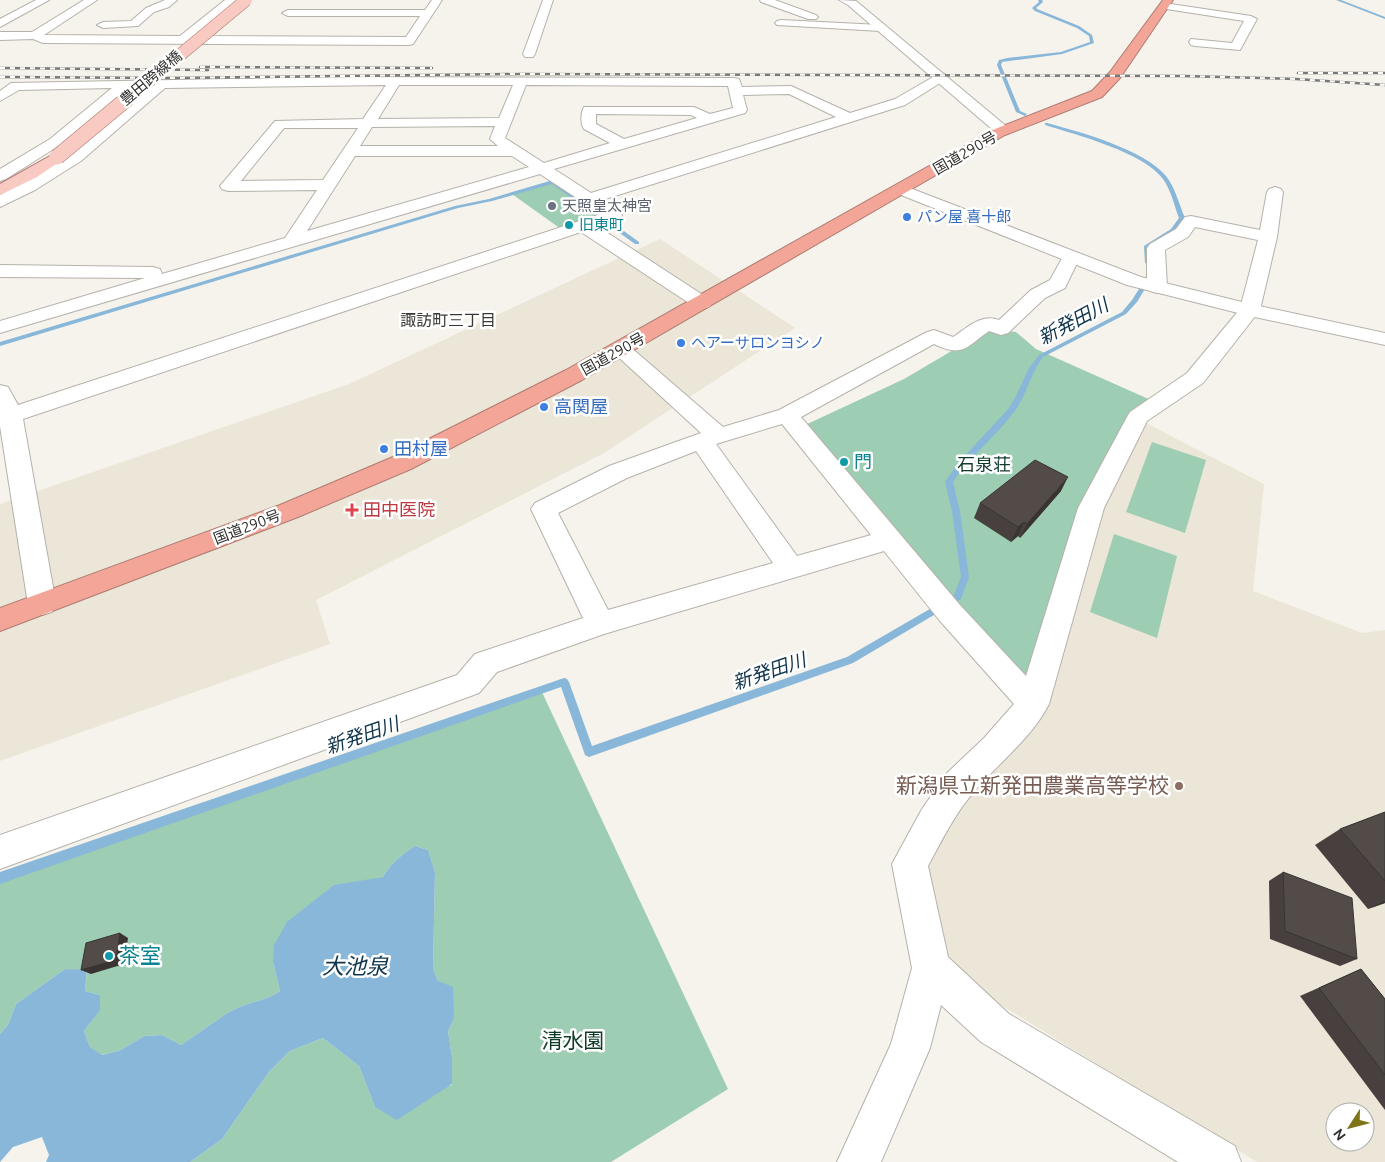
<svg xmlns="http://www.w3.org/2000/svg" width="1385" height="1162" viewBox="0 0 1385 1162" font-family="Ubuntu,'Noto Sans JP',sans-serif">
<rect width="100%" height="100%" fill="#f5f3eb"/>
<g fill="#ebe6d7" fill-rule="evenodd">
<polygon points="660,239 795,328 604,453 316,600 330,644 0,761 0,504 349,384"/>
<path d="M1138,419L1264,484L1253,591L1362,633L1385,630V1162H1257L965,983L943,964L918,863L1002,754L1064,607ZM1335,1112H1365V1142H1335Z"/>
</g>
<g fill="#9dcdb3">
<polygon points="555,181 604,214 561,229 512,194"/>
<polygon points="989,329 1016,332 1036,349 1153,401 1135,414 1031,696 803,426 904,379"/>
<polygon points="1152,442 1206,460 1185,533 1126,512"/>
<polygon points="1114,534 1177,556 1157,638 1090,612"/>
<path d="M541,690L728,1089L611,1162H190L222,1139L269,1072L290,1051L323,1038L359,1066L375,1107L452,1085V1057L448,1031L454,1019L433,969L435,872L428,850L415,846C402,854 391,863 383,877L371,880L273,962L280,991C266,1001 248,1002 233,1010C215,1020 198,1034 181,1045L162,1035L144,1036L121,1050L101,1055L90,1047L84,1031L100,1009V995L85,991L87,971L65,969L16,1004L8,1025L0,1034V878Z"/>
</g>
<path fill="#89b7d9" d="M415,846L428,850L435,872L433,969L438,981L453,987L454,1019L448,1031L452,1057V1084L397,1120L375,1107L359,1066L323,1038L290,1051L269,1072L222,1139L190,1162H46L49,1155L42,1137L13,1147L0,1162V1034L8,1025L16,1004L65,969L87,970L85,991L100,995V1010L84,1031L90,1047L102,1055L121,1050L144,1036L162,1035L181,1045C198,1034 215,1020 233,1010C248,1002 266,1001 280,991L273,962L274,945L287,922L334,885L383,877C391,863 402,854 415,846Z"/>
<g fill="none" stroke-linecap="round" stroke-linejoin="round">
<g fill="#89b7d9" fill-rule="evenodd">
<polygon points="1038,0 1042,0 1043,2 1036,8 1037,9 1079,26 1092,35 1094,43 1062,54 1002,62 1001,65 1020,111 1027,114 1025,116 1016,112 997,65 999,60 1007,58 1061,52 1090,42 1089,36 1077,28 1035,11 1032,8 1039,2"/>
<polygon points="1336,0 1341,0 1385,17 1385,19"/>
<path d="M1047,123C1080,132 1143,149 1166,176C1175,187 1179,204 1185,218L1175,231L1150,247V264L1145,263L1144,246L1171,229L1179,218C1174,205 1171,190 1163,179C1143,152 1077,135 1045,125V123Z"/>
<polygon points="553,180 639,242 639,244 635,244 552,184 492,201 458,208 0,346 0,342 455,206 489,199"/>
<path d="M1146,278L1151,279L1137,302L1126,314L1043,357C1030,374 1027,395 1014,412C996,437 970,456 953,482L960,511L969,577L961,599L853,663L589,757L585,755L584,752L561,687L0,884V872L564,678L567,679L569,682L592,746L847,657L954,595L961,577L952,511L945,482L946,480L960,461L1009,408L1016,396L1029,368L1039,355L1122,312L1132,300Z"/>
</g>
<defs>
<g id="street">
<polygon points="36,0 49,0 0,27 0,19"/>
<polygon points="84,0 97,0 44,35 180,36 225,0 237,0 195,36 406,37 420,16 288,16 282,13 288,10 425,10 432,0 442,0 413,44 409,45 43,43 33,39 0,40 0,32 32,32"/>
<polygon points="165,0 177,0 169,7 154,12 138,26 103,28 97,25 103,22 131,21 146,8"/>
<polygon points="543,0 553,0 535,54 533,57 525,57 523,54"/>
<polygon points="760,0 775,0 816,15 818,17 816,19 808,19 761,2"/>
<polygon points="1164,3 1251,16 1257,19 1240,50 1195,46 1191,45 1189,42 1191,39 1232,43 1244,21 1160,8 1159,6"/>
<polygon points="781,20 880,25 886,28 880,31 777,25 775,23 777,21"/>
<path d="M940,73L945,74L946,77L945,80L905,105L602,200L622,215L620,219L597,226L709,299L712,303L709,307L702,309L695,307L581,232L23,419L56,604L52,612L42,615L32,612L28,604L0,426V385L8,387L18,405L601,214L540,174L0,333V321L145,278L0,277V265L153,267L160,269L162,274L285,238L317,190L228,191L222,189L220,186L275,121L363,119L386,85L165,88L81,161L35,190L0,207V195L71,155L149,88H128L60,145L6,179L0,181V169L50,139L112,88L19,90L0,101V91L11,83L330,77L734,78L739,79L742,87L791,86L850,113L895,99ZM399,85H513L499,118L378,119ZM526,85L728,86L733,108L710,114L694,107H584C581,112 580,124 584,129L610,143L544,163L505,138ZM789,94L836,117L591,193L554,169L745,113L747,110L743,95ZM596,114L691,115L697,118L624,139L596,124ZM495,126L490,139L498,146H360L372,127ZM284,128H358L323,180L241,181ZM355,156H512L529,167L307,231Z"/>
<path d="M1275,187L1281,189L1283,192L1277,237L1260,310L1203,383L1147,421L1104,508L1049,704C1032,738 996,765 972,794C954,815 941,842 928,866L948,957L1009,1014L1235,1146L1241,1162H1178L981,1042L941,1005L930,1048L881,1162H837L891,1044L912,968L892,864L922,809L947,773L984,738L1014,704L940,621L884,551L604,634L497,672L479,693L0,869V835L457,675L475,654L583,618L531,509L535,503L609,466L701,433L614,353L611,349L614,345L621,343L628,345L723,427L779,410L927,332L934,330L953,337C967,328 981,313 999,320L1031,290L1050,280L1065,253L1071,252L1077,253L1080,257L1065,288L1045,298L1008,333L1001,335L989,331C966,347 963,358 934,344L801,417L960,605L1026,676L1078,508L1127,417L1130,412L1187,373L1240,309L1258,240L1195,227L1188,237L1165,250L1167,287L1164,291L1157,293L1150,291L1147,287V248L1150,244L1176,229L1185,217L1191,216L1260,230L1267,192L1269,189ZM782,424L871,535L797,556L716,444ZM696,451L773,563L608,610L558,513L627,478Z"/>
</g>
<g id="secondary">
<polygon points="839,0 856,1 1006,126 1008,129 1005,135 995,135 993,130 848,5"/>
<polygon points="902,185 1141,277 1250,304 1385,333 1385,345 1250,316 1127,285 896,193 894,190 896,187"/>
</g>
<polygon id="primary" points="57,152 62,154 65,157 62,160 37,177 0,195 0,184"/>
<polygon id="highway" points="1163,0 1173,0 1120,78 1102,97 1005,135 582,380 411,469 298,517 0,631 0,608 280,505 393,457 566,370 995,129 1092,91 1110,72"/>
</defs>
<use href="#street" stroke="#b5b2ab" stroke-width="2"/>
<use href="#secondary" stroke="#b5b2ab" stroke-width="2"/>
<use href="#primary" stroke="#af7c72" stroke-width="2"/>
<use href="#highway" stroke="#af7c72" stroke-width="2"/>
<use href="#street" fill="#fff" fill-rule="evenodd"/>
<use href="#secondary" fill="#fff" fill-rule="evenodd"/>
<use href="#primary" fill="#f8cac1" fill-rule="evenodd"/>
<use href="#highway" fill="#f3a697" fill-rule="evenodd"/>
<defs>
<g id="rail">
<polyline points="200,67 432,68"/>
<polyline points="0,68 208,70"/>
<polyline points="1298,73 1385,73"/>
<polyline points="0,77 170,78 520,74 1183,76 1296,79 1385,85"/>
</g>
</defs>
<use href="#rail" stroke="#7b7974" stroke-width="2.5"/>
<use href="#rail" stroke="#fff" stroke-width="2" stroke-dasharray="5" stroke-linecap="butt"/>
<defs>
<polyline id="primary-bridge-far1" points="126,100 246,0"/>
<polyline id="primary-bridge" points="57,157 128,98"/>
</defs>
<use href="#primary-bridge-far1" stroke="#af7c72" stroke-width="13" stroke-linecap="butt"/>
<use href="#primary-bridge" stroke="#af7c72" stroke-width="16" stroke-linecap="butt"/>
<use href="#primary-bridge-far1" stroke="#f8cac1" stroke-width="12"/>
<use href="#primary-bridge" stroke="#f8cac1" stroke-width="15"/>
</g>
<g fill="#47403e">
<polygon points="1061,491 1020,538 1018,536 1011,542 974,518 980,503"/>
<polygon points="1385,812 1385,903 1368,909 1315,845 1340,829"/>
<polygon points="1283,872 1357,959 1340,966 1270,939 1269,881"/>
<polygon points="1361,969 1385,999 1385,1110 1300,996"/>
</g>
<g fill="#393432">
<polygon points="1068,477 1061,491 1020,538 1027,524"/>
<polygon points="1024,522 1018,536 1011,542 1018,527"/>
<polygon points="1385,901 1385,903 1368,909"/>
<polygon points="120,933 128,938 124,964 91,974 81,970"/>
</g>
<g fill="#524b48" stroke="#393432">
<polygon points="1035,460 1068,477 1027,524 1024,522 1018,527 980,503"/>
<polygon points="1385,812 1385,881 1340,829"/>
<polygon points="1283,872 1352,898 1357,959 1285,931"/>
<polygon points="120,933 116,960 81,970 86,943"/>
<polygon points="1361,969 1385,999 1385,1075 1319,988"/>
</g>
<circle fill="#6b7280" stroke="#fff" stroke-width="2" cx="552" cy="206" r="5"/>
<g fill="#3f7fe0" stroke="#fff" stroke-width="2">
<circle cx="907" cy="217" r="5"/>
<circle cx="681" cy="343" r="5"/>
<circle cx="544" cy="407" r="5"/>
<circle cx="384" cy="449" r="5"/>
</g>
<g fill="#0f9aa8" stroke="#fff" stroke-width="2">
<circle cx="569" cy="225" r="5"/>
<circle cx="844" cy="462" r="5"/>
<circle cx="109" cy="956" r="5"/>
</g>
<path fill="#e0444e" stroke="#fff" stroke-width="2" d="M349.5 502.5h5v5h5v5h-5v5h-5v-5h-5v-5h5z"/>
<circle fill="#8d6e63" stroke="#fff" stroke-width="2" cx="1179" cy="786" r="5"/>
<g text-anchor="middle" stroke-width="5" stroke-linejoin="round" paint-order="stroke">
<g font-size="15" fill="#302f2c" stroke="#fff">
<text transform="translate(151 78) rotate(-40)" y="5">豊田跨線橋</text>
<text transform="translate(965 153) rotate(-30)" y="5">国道290号</text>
<text transform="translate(613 354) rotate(-29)" y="5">国道290号</text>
<text transform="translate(247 527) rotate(-21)" y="5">国道290号</text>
</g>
<g font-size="15" fill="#5b616d" stroke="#fff" text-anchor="start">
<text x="562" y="211">天照皇太神宮</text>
</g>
<g font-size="15" fill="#366cbe" stroke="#fff" text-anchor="start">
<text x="917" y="222">パン屋 喜十郎</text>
<text x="691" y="348">ヘアーサロンヨシノ</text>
</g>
<g font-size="15" fill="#0d838f" stroke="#fff" text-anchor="start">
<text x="579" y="230">旧東町</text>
</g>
<g font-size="16" fill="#3a3832" stroke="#fff">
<text x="448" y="326">諏訪町三丁目</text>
</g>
<g font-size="18" fill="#366cbe" stroke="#fff" text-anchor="start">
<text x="554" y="413">高関屋</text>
<text x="394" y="455">田村屋</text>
</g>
<g font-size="18" fill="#0d838f" stroke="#fff" text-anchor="start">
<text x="854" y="468">門</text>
</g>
<g font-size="18" fill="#0f3b29" stroke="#fff">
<text x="984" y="471">石泉荘</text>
</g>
<g font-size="18" fill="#be3a42" stroke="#fff" text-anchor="start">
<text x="363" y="516">田中医院</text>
</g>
<g font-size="19" font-style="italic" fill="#10354c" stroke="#fff">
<text transform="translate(1073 321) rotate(-28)" y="7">新発田川</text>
<text transform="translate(769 671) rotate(-19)" y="7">新発田川</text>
<text transform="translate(362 735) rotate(-19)" y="7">新発田川</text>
</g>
<g font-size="21" fill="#785e54" stroke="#fff" text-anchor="end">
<text x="1169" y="793">新潟県立新発田農業高等学校</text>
</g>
<g font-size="21" fill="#0d838f" stroke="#fff" text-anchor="start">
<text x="119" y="963">茶室</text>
</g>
<g font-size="21" fill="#0f3b29" stroke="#fff">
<text x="573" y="1048">清水園</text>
</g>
<g font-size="22" font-style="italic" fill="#10354c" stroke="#fff">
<text x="355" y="974">大池泉</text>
</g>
</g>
<g transform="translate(1350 1127) rotate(234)"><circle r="24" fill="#ffffff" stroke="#acacab"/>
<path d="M0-4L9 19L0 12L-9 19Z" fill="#7e7518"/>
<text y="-8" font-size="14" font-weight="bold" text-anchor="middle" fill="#302f2c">N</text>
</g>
</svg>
